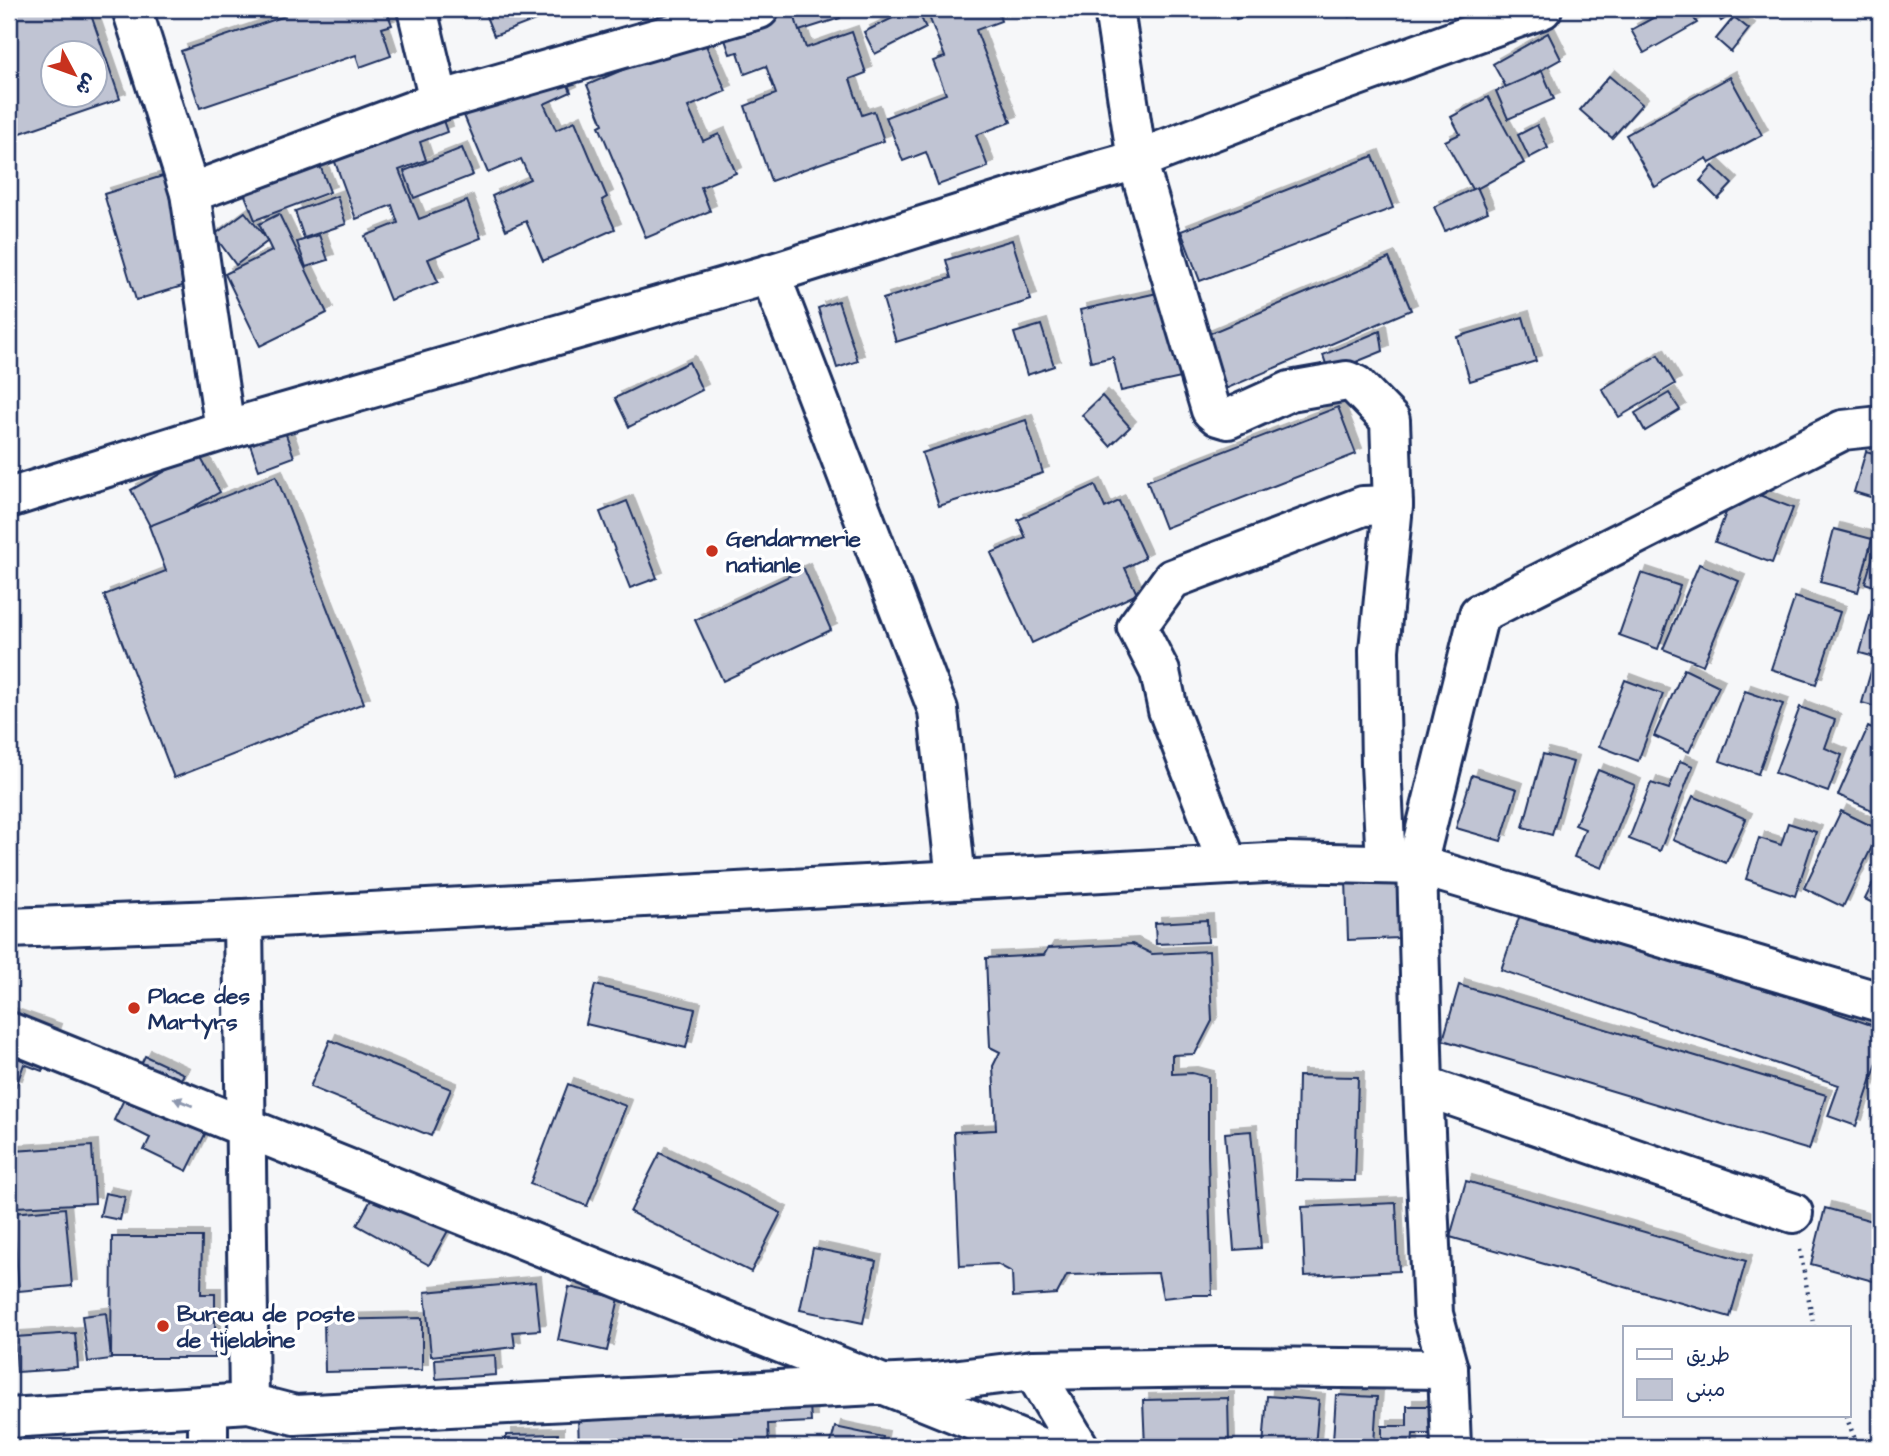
<svg xmlns="http://www.w3.org/2000/svg" width="1889" height="1456" viewBox="0 0 1889 1456" font-family="'Architects Daughter','Playpen Sans Arabic',sans-serif">
<defs>
<filter id="shadow"><feDropShadow dx="6" dy="-6" stdDeviation="0" flood-color="#0004"/></filter>
</defs>
<rect width="100%" height="100%" fill="#f6f7f9"/>
<filter id="ink" filterUnits="userSpaceOnUse"><feTurbulence type="fractalNoise" baseFrequency=".0143" numOctaves="2"/><feDisplacementMap in="SourceGraphic" scale="14" xChannelSelector="R" yChannelSelector="G"/><feConvolveMatrix kernelMatrix="1 2 1 2 8 2 1 2 1" color-interpolation-filters="sRGB"/></filter>
<g filter="url(#ink)">
<g fill="#c0c4d3" stroke="#1b2f5e" stroke-width="2" fill-rule="evenodd" filter="url(#shadow)">
<path d="M18,9H89L120,99L9,137V12ZM52,52H94V94H52Z"/>
<polygon points="283,9 386,9 392,25 382,28 391,56 360,67 356,55 200,108 181,51 285,16"/>
<polygon points="483,9 534,9 538,19 494,36"/>
<polygon points="766,9 793,9 806,48 852,32 866,73 850,79 862,115 874,111 884,141 771,181 745,106 776,94 766,66 745,74 738,52 730,54 720,25"/>
<polygon points="799,9 837,9 840,18 799,31 793,11"/>
<polygon points="911,9 917,9 926,28 875,54 864,32"/>
<polygon points="926,9 997,9 1001,21 976,30 1011,122 976,135 988,167 938,185 926,152 903,161 886,117 946,94 933,61 945,57"/>
<polygon points="1233,9 1268,9 1236,19"/>
<polygon points="1341,9 1369,9 1349,17"/>
<polygon points="1669,9 1688,9 1697,23 1644,53 1631,30"/>
<polygon points="1714,9 1740,9 1721,21"/>
<polygon points="1734,17 1749,29 1731,52 1716,39"/>
<polygon points="1548,33 1561,59 1507,89 1493,64"/>
<polygon points="702,36 726,91 688,107 703,141 719,134 736,173 701,187 710,211 646,238 599,126 603,124 587,85"/>
<polygon points="561,68 571,92 544,104 556,130 575,121 607,197 602,200 615,229 543,261 526,221 506,230 492,196 530,179 521,159 488,173 460,106"/>
<polygon points="1542,71 1554,99 1508,119 1496,91"/>
<polygon points="1609,76 1642,104 1612,138 1580,110"/>
<polygon points="1730,77 1762,135 1710,163 1707,158 1655,187 1626,135"/>
<polygon points="1488,97 1524,163 1473,191 1445,141 1460,134 1451,117"/>
<polygon points="438,106 447,132 420,142 426,160 399,170 419,219 467,201 481,238 428,259 438,282 390,300 365,236 398,223 392,205 356,219 328,143"/>
<polygon points="1537,125 1548,148 1529,158 1518,135"/>
<polygon points="313,147 330,192 255,220 242,188"/>
<polygon points="462,148 473,175 414,198 404,171"/>
<polygon points="1373,156 1393,208 1200,281 1181,231"/>
<polygon points="1713,166 1732,184 1718,199 1700,181"/>
<polygon points="166,175 199,281 136,300 104,194"/>
<polygon points="1477,187 1488,212 1445,231 1434,207"/>
<polygon points="337,196 346,224 304,238 295,211"/>
<polygon points="245,212 268,241 236,265 214,235"/>
<polygon points="279,214 327,313 260,346 225,274 272,251 259,224"/>
<polygon points="319,235 328,260 306,267 297,242"/>
<polygon points="1012,240 1031,300 896,342 883,299 951,278 946,260"/>
<polygon points="1389,258 1411,310 1223,390 1201,337"/>
<polygon points="1162,292 1181,378 1121,391 1113,357 1091,362 1080,310"/>
<polygon points="838,301 858,361 837,368 818,308"/>
<polygon points="1523,317 1536,361 1470,381 1457,337"/>
<polygon points="1041,325 1054,366 1027,375 1014,333"/>
<polygon points="1380,331 1383,351 1329,373 1323,355"/>
<polygon points="1658,355 1675,384 1619,417 1602,389"/>
<polygon points="689,362 702,390 629,427 615,398"/>
<polygon points="1669,393 1680,410 1645,431 1635,413"/>
<polygon points="1102,396 1130,427 1110,446 1082,415"/>
<polygon points="1338,407 1356,454 1165,528 1147,481"/>
<polygon points="1026,420 1043,473 939,506 922,453"/>
<polygon points="283,426 294,457 259,470 248,439"/>
<polygon points="1866,451 1880,455 1880,500 1854,492"/>
<polygon points="198,453 220,492 152,530 131,490"/>
<polygon points="276,476 364,703 174,778 104,595 166,571 149,526"/>
<polygon points="1095,485 1105,508 1119,501 1145,558 1125,568 1137,594 1032,643 991,553 1026,538 1018,520"/>
<polygon points="1736,486 1793,508 1772,563 1715,542"/>
<polygon points="627,501 657,578 630,588 600,512"/>
<polygon points="1834,529 1872,539 1858,592 1820,582"/>
<polygon points="1880,532 1880,588 1865,583"/>
<polygon points="1699,564 1739,581 1703,665 1663,649"/>
<polygon points="804,569 831,630 723,681 695,620"/>
<polygon points="1641,573 1680,586 1658,649 1619,635"/>
<polygon points="1795,597 1840,612 1816,684 1771,669"/>
<polygon points="1873,605 1880,607 1880,708 1862,703 1875,657 1860,653"/>
<polygon points="1684,669 1719,686 1689,752 1654,736"/>
<polygon points="1625,680 1663,694 1638,761 1599,746"/>
<polygon points="1745,691 1783,704 1758,774 1720,761"/>
<polygon points="1800,707 1835,720 1825,748 1842,755 1828,792 1775,773"/>
<polygon points="1868,727 1880,733 1880,796 1874,811 1838,795"/>
<polygon points="1543,754 1573,762 1552,835 1523,827"/>
<polygon points="1680,761 1693,766 1660,851 1629,839 1651,783 1669,789"/>
<polygon points="1598,770 1635,785 1602,868 1574,857 1585,829 1575,825"/>
<polygon points="1472,775 1517,789 1501,841 1456,828"/>
<polygon points="1693,796 1746,819 1726,863 1673,840"/>
<polygon points="1841,811 1880,830 1843,907 1804,888"/>
<polygon points="1788,823 1816,832 1795,896 1746,879 1759,838 1781,845"/>
<polygon points="1880,869 1880,907 1865,899"/>
<polygon points="1398,877 1400,938 1348,940 1346,879"/>
<polygon points="1523,906 1880,1028 1880,1054 1856,1126 1828,1116 1839,1085 1501,970"/>
<polygon points="1207,920 1208,942 1156,944 1155,923"/>
<polygon points="1132,944 1152,954 1209,951 1212,1021 1195,1054 1172,1055 1172,1074 1192,1073 1208,1077 1208,1155 1212,1295 1191,1295 1163,1298 1158,1273 1067,1275 1057,1294 1013,1297 1012,1272 997,1264 960,1266 954,1132 996,1130 993,1066 1000,1052 990,1047 986,958 1044,955 1048,948"/>
<polygon points="595,985 695,1009 686,1048 586,1024"/>
<polygon points="1459,985 1826,1095 1809,1150 1443,1040"/>
<polygon points="9,1014 56,1030 42,1071 24,1064 16,1086 9,1084"/>
<polygon points="330,1040 451,1089 431,1136 310,1087"/>
<polygon points="145,1056 184,1074 174,1092 216,1112 187,1171 144,1150 150,1138 114,1120"/>
<polygon points="1298,1076 1358,1077 1355,1181 1296,1180"/>
<polygon points="568,1084 626,1106 587,1206 530,1184"/>
<polygon points="1251,1131 1261,1248 1234,1250 1225,1133"/>
<polygon points="92,1146 95,1203 16,1207 13,1151"/>
<polygon points="660,1153 781,1213 751,1272 630,1212"/>
<polygon points="1466,1181 1746,1261 1730,1317 1450,1237"/>
<polygon points="377,1189 449,1229 429,1265 357,1225"/>
<polygon points="105,1193 125,1197 120,1220 100,1216"/>
<polygon points="1396,1203 1399,1271 1305,1276 1302,1207"/>
<polygon points="65,1208 72,1286 19,1291 13,1213"/>
<polygon points="1825,1208 1880,1223 1880,1283 1811,1264"/>
<polygon points="112,1237 202,1237 201,1294 215,1294 215,1358 111,1358"/>
<polygon points="813,1248 876,1261 863,1323 800,1310"/>
<polygon points="535,1282 540,1330 513,1332 515,1347 431,1356 425,1292"/>
<polygon points="569,1287 619,1298 607,1351 558,1340"/>
<polygon points="106,1313 111,1359 88,1362 82,1316"/>
<polygon points="422,1318 422,1370 325,1372 324,1320"/>
<polygon points="75,1333 78,1368 17,1372 15,1337"/>
<polygon points="495,1355 496,1375 436,1379 435,1359"/>
<polygon points="1336,1395 1377,1397 1374,1444 1333,1441"/>
<polygon points="1267,1396 1319,1400 1315,1447 1263,1447"/>
<polygon points="1228,1398 1229,1445 1145,1447 1143,1400"/>
<polygon points="810,1404 811,1422 768,1424 769,1447 579,1447 578,1418"/>
<polygon points="1407,1406 1435,1406 1434,1434 1413,1434 1412,1447 1382,1447 1382,1426 1407,1426"/>
<polygon points="835,1427 883,1437 881,1447 830,1447"/>
<polygon points="558,1434 558,1447 506,1447 506,1435"/>
</g>
<g fill="none" stroke-linecap="round" stroke-linejoin="round">
<defs>
<g id="minor">
<polyline points="132,9 190,193 225,430"/>
<polyline points="417,9 439,101"/>
<polyline points="1114,9 1137,160 1211,410 1218,416 1228,419 1290,391 1347,381 1356,385 1390,420 1393,505 1379,650 1381,764 1386,864"/>
<polyline points="190,193 439,101 759,9"/>
<polyline points="770,274 938,710 956,880"/>
<polyline points="9,498 225,430 770,274 1094,172 1137,160 1319,90 1542,9"/>
<polyline points="1228,865 1168,710 1160,672 1137,627 1172,579 1363,506 1393,505"/>
<polyline points="243,919 249,1403"/>
<polyline points="9,1032 1039,1447"/>
<polyline points="1423,1086 1793,1213"/>
<polyline points="1033,1370 1079,1447"/>
<polyline points="208,1406 208,1447"/>
<polyline points="9,1418 249,1403 295,1415 935,1382 1033,1370 1221,1367 1448,1369"/>
<polyline points="1451,1447 1448,1369 1433,1314 1423,1086 1417,865 1479,614 1843,430 1880,426"/>
</g>
<polyline id="major" points="9,928 243,919 1286,862 1417,865 1880,1002"/>
</defs>
<use href="#minor" stroke="#1b2f5e" stroke-width="44"/>
<use href="#major" stroke="#1b2f5e" stroke-width="44"/>
<g stroke="#1b2f5e" stroke-width="4.5" stroke-dasharray="2 5" stroke-linecap="butt">
<polyline points="1800,1250 1814,1328"/>
<polyline points="1846,1416 1858,1447"/>
</g>
<use href="#minor" stroke="#fff" stroke-width="38"/>
<use href="#major" stroke="#fff" stroke-width="38"/>
</g>
<defs><path id="oneway-solid" d="M-6-.8H1V-3.2L6.5 0L1 3.2V.8H-6Z" transform="scale(1.75)"/></defs>
<use fill="#8d97ae" href="#oneway-solid" transform="translate(183 1102) rotate(-158)"/>
</g>
<g fill="#c8321e" stroke="#fff" stroke-width="2.5">
<circle cx="712" cy="551" r="7"/>
<circle cx="134" cy="1008" r="7"/>
<circle cx="163" cy="1326" r="7"/>
</g>
<g text-anchor="middle" stroke-width="7" stroke-linejoin="round" paint-order="stroke">
<g font-size="23" font-weight="bold" fill="#1b2f5e" stroke="#fff" text-anchor="start">
<text x="726" y="546">Gendarmerie<tspan x="726" dy="26">natianle</tspan></text>
<text x="148" y="1003">Place des<tspan x="148" dy="26">Martyrs</tspan></text>
<text x="177" y="1321">Bureau de poste<tspan x="177" dy="26">de tijelabine</tspan></text>
</g>
</g>
<rect width="1889" height="1456" fill="none" stroke="#fff" stroke-width="35"/>
<rect x="18" y="18" width="1854" height="1421" fill="none" stroke="#1b2f5e" stroke-width="2.5" filter="url(#ink)"/>
<rect x="1623" y="1326" width="228" height="91" fill="#ffffff" stroke="#a4acbf" stroke-width="2"/>
<rect x="1637" y="1349" width="35" height="10" fill="#ffffff" stroke="#a4acbf" stroke-width="2"/>
<text x="1686" y="1362" font-size="21" fill="#1b2f5e">طريق</text>
<rect x="1637" y="1379" width="35" height="21" fill="#c0c4d3" stroke="#a4acbf" stroke-width="2"/>
<text x="1686" y="1396" font-size="21" fill="#1b2f5e">مبنى</text>
<g transform="translate(74 74) rotate(131)"><circle r="33" fill="#ffffff" stroke="#a4acbf" stroke-width="2"/>
<path d="M0-5L12 26L0 18L-12 26Z" fill="#c8321e"/>
<text y="-10" font-size="19" font-weight="bold" text-anchor="middle" fill="#1b2f5e">ش</text>
</g>
</svg>
